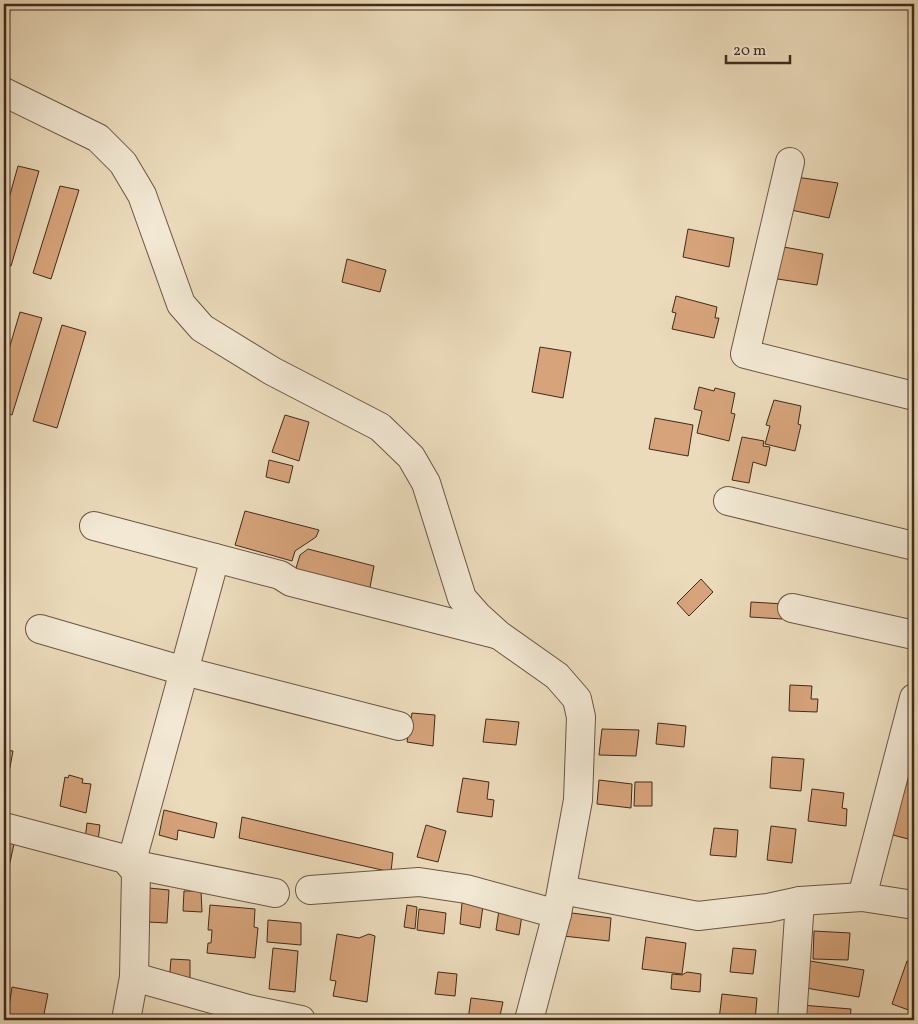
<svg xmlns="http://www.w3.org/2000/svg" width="918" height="1024" viewBox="0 0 918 1024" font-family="Vollkorn,serif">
<rect width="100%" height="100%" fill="#ebdbbb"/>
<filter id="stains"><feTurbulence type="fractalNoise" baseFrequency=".004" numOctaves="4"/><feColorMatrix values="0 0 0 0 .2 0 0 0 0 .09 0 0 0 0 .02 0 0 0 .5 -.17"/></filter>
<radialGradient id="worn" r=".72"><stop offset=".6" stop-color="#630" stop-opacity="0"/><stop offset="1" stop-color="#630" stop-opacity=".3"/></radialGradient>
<g fill="#d6a37a" stroke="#402a1c">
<polygon points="18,166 39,171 11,266 4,264 4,216"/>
<polygon points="796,177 838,183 829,218 791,210"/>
<polygon points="60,186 79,190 51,279 33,273"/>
<polygon points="688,229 734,238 729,267 683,257"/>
<polygon points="778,246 823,254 817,285 771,278"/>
<polygon points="347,259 386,270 380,292 342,282"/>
<polygon points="676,296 717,307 715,318 719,318 714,338 672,329 676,313 672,312"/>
<polygon points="20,312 42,318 12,415 4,413 4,366"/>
<polygon points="62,325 86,332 57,428 33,421"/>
<polygon points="540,347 571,352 563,398 532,392"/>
<polygon points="699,387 714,391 715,388 735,393 731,413 735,414 729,441 697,433 702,411 694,409"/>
<polygon points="774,400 801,406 798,424 801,425 795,451 765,444 770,426 766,425"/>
<polygon points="285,415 309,422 299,461 272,452"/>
<polygon points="655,418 693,425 688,456 649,449"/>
<polygon points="742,437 764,441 763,446 770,447 766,466 753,462 749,483 732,480"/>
<polygon points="269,460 293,466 289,483 266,477"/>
<polygon points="245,511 319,530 316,537 295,551 292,561 235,545"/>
<polygon points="308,549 374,566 368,598 293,578 300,555"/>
<polygon points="701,579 713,592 689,616 677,603"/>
<polygon points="751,602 784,604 782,619 750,617"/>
<polygon points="790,685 812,686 811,699 818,699 817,712 789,711"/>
<polygon points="412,713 435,715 433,746 407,742"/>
<polygon points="486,719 519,722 516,745 483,742"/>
<polygon points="658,723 686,726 684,747 656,744"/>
<polygon points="602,729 639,730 636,756 599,755"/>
<polygon points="4,750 13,751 8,778 4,778"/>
<polygon points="772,757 804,759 801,791 770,788"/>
<polygon points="901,770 914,774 914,830 912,840 893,835"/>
<polygon points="69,775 83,779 82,783 91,784 86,813 60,806 65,777 68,778"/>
<polygon points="463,778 489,782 487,799 494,800 492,817 457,812"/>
<polygon points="599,780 632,784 631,808 597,804"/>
<polygon points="635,782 652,782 652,806 634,806"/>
<polygon points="812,789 844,793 842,808 847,809 846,826 808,821"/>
<polygon points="164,810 217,823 214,838 178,830 177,840 159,835"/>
<polygon points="242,817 393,853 391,872 239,838"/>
<polygon points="87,823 100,825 97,849 84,847"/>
<polygon points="426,825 446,831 438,862 417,857"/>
<polygon points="771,826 796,829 792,863 767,860"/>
<polygon points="714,828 738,830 736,857 710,855"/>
<polygon points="7,842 14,844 9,867 4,865 4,845"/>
<polygon points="149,888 169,890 167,923 148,922"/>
<polygon points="184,891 201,891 202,912 183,911"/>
<polygon points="462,903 483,906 480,928 460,924"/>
<polygon points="210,905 255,909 254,927 258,928 255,958 207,953 208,943 211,943 212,930 208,930"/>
<polygon points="407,905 417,907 415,929 404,927"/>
<polygon points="419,909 446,913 444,934 417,930"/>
<polygon points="499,910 522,915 519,935 496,930"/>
<polygon points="564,912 611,918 609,941 563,936"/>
<polygon points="268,920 301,923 301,945 267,942"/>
<polygon points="814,931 850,933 848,960 813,959"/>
<polygon points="337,934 359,938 369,934 375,936 367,1002 333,996 336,981 330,980"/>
<polygon points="646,937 686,943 682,974 642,969"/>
<polygon points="273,948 298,951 295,992 269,989"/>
<polygon points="733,948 756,950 753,974 730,972"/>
<polygon points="171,959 190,960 190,984 169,983"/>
<polygon points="810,961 864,970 859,997 806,988"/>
<polygon points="907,961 914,963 914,1012 892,1004"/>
<polygon points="438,972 457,974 455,996 435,994"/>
<polygon points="687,972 701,974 700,992 671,989 672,974 682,975"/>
<polygon points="12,987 48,994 43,1019 8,1014"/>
<polygon points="722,994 757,998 755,1020 719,1020"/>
<polygon points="471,998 503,1002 499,1020 468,1020"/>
<polygon points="801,1005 851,1009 850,1020 799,1020"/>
</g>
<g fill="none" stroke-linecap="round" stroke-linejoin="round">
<defs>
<g id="minor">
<polyline points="4,92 98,138 123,163 142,195 181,304 202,328 272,371 380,427 411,457 426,483 462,598 477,615 499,635 557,676 577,699 581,717 578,800 557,914 529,1020"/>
<polyline points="790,162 745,354 914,396"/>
<polyline points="728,501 914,546"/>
<polyline points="94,526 280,575 291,582 495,634"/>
<polyline points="215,558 131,864 275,893"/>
<polyline points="792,608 914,635"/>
<polyline points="40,629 184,671 399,726"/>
<polyline points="914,698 862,897 914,905"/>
<polyline points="4,827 125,859 136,872 134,977 126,1020"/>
<polyline points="310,890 419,882 466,889 557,914"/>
<polyline points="562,890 698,916 768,908 800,901 862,897"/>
<polyline points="134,977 248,1009 301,1020"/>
<polyline points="792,1020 800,901"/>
</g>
</defs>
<use href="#minor" stroke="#6b5644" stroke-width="30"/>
<use href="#minor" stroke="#f2e8d3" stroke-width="28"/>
</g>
<rect width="918" height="1024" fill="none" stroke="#ebdbbb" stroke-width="20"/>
<rect x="5" y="5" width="908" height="1014" fill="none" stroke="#402a1c" stroke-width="2.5"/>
<rect x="10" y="10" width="898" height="1004" fill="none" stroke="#402a1c"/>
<path d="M726 55v8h64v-8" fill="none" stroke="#402a1c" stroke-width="2.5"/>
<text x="733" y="55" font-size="15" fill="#402a1c" stroke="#f2e8d3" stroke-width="4" paint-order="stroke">20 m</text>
<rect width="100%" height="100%" filter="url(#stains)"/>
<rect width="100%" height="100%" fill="url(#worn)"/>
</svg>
